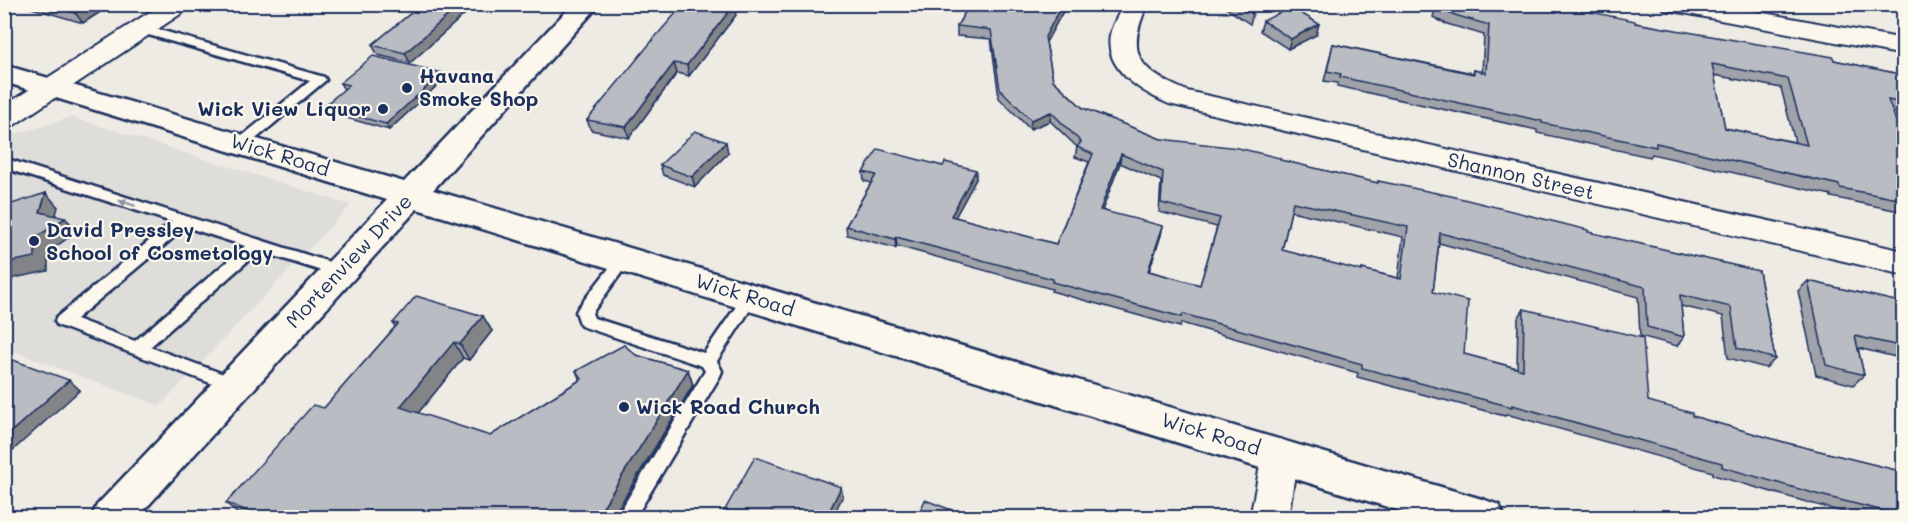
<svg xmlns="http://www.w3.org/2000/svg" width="1908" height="522" viewBox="0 0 1908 522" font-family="Mali,sans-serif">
<rect width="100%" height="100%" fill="#eeebe4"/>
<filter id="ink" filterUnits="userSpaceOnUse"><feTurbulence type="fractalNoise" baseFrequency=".0167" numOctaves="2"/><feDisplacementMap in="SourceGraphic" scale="12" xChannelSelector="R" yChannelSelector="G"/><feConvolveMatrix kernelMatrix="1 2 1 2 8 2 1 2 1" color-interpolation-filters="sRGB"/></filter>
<g filter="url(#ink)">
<polygon fill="#deddda" points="71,117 351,205 160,406 5,348 4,138"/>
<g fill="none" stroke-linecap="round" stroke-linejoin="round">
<defs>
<g id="lane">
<polygon points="142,25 324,77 326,80 246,147 236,147 234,144 236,141 310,81 138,32 136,29"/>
<path d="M4,158L345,267L348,271L345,275L340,277L259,251L150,347L240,380L242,385L240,390L234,392L57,325L55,321L57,317L172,222L4,168ZM186,227L245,246L135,341L76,319Z"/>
<polygon points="625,252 630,254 632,258 592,313 594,318 704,353 746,292 756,292 759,296 717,361 722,371 720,376 635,518 616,518 705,371 702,366 581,326 576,312 578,308 620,254"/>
</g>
<g id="street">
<polygon points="162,4 191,4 188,9 14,125 4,128 4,106"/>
<path d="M1124,4H1148C1124,54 1139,71 1187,91L1904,251V275L1169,104C1142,92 1104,70 1110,35C1112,24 1119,14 1124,4Z"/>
<polygon points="1661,4 1715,4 1904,39 1904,55 1673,11 1664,9"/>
<polygon points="1280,439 1293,444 1298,455 1288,518 1250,518 1262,455 1267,444"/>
</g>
<polygon id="secondary" points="573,4 600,4 433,190 1485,500 1499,505 1505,518 1423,518 417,209 137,518 91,518 97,505 387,200 4,82 4,65 404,182"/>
</defs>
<use href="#lane" stroke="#1b2f5e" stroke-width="5"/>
<use href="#street" stroke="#1b2f5e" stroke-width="4"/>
<use href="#secondary" stroke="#1b2f5e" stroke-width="5"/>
<use href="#lane" fill="#fbf7ec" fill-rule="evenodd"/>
<use href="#street" fill="#fbf7ec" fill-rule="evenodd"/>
<use href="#secondary" fill="#fbf7ec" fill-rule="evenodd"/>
</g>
<g fill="#9fa2a8" stroke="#1b2f5e" stroke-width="1.5" fill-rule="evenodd">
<polygon points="18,4 113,4 83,23"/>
<polygon points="422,4 476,4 410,63 378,55 372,45"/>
<path d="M970,4H1067L1046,42L1053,80L1083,108L1161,139L1280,160L1377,183L1378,181L1588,232L1759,271L1775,359L1766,368L1728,358L1723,316L1681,306L1684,337L1677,346L1640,336L1638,297L1439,243L1433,292L1464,354L1517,368L1518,318L1524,309L1648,401L1692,416L1787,443L1904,472V518H1865L1810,503L1713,475V472L1506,414L1505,416L1357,377L1358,373L1181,323L1180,327L1051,291L1052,289L897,246L896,248L847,235L846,226L871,183L864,181L863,172L976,179L955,217L1056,244L1089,162L1075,157L1077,147L1050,121L1030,129L999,98L991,39L957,36V26ZM1120,163L1161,181L1159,212L1217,227L1200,285L1149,271L1161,235L1102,210ZM1291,211L1403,237L1398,278L1362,269L1361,271L1282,250Z"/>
<polygon points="1220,4 1256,4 1250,24"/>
<path d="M1422,4H1561V6L1635,23L1834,60L1904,75V115L1892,112L1904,142V212L1831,197V195L1652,154L1650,157L1537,133V130L1337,86L1338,83L1324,81L1333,44L1473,73L1474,70L1482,72L1484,35L1444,23L1433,17L1435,9ZM1714,75L1781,88L1795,142L1725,128Z"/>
<polygon points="736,15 689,76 677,73 629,138 591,130 587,120"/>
<polygon points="1263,21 1316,35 1288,49 1260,31"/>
<polygon points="442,73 444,79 389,130 326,112 323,107 345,89 343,88 340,83"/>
<polygon points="728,153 695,187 663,175 660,165"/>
<polygon points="1808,281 1904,303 1904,359 1858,348 1864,375 1853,385 1816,375 1798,291"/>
<polygon points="393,323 492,331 469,360 463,358 418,413 490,436 580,380 576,371 636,355 688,370 693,385 612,518 241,517 226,503 324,408 395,327"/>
</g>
<g fill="#828488" stroke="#1b2f5e" stroke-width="1.5">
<polygon points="90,4 113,4 83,23 75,13"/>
<polygon points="461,4 476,4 410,63 405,53"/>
<polygon points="1062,4 1067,4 1044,46 1045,37"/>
<polygon points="734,5 736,15 689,76 687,65"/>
<polygon points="1319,24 1316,35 1288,49 1291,39"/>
<polygon points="674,63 677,73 629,138 626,127"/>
<polygon points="442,73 444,79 389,130 386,124"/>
<polygon points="1051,112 1050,121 1030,129 1031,120"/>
<polygon points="726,142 728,153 695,187 692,177"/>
<polygon points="1121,154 1120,163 1099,219 1100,210"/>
<polygon points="976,170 976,179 951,225 951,216"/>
<polygon points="46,193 58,207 53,226 65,218 78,231 48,252 48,271 14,278 4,286 4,263 35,238 40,212"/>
<polygon points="1163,226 1161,235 1146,280 1148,271"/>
<polygon points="896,237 897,246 896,248 895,239"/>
<polygon points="483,316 492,331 469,360 460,344"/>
<polygon points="454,342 463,358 410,423 400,407"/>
<polygon points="688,370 693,385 612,518 596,518"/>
<polygon points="69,380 80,390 11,452 4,446 4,438"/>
<polygon points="841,487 843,496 832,518 826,518"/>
</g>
<g fill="#b9bcc3" stroke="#1b2f5e" stroke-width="1.5" fill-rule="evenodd">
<polygon points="45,4 90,4 75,13"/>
<polygon points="422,4 461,4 405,53 372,45"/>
<polygon points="684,4 734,5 687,65 674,63 626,127 587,120 656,36"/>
<path d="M970,4H1062L1045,37L1053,80L1083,108L1161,139L1238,148L1280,158V160L1378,183V181L1451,196L1588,230V232L1759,271L1775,359L1737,348L1731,307L1680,295L1684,337L1647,327L1645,287L1440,233L1433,292L1468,301L1464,354L1523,370L1524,309L1643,338L1648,401L1692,413V416L1787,443L1904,472V516L1820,495L1722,467V463L1512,405V407L1362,368V364L1183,314L1182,317L1052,282L1053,279L896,237L895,239L846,226L876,175L863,172L878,149L943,166L945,162L976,170L951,216L1056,244L1093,154L1077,147L1081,142L1051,112L1031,120L1000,89L991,30L957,26ZM1121,154L1163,172L1161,203L1220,218L1200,285L1148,271L1163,226L1100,210ZM1293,202L1408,227L1401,279L1362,269V271L1282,250Z"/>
<polygon points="1238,4 1255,4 1252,14"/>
<path d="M1438,4H1561V6L1635,21V23L1833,57L1834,60L1904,75V103L1888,100L1904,142V200L1840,188L1839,185L1656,143V147L1542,123V121L1340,77L1341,74L1327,71L1333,44L1474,74V70L1486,73L1489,25L1448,13L1437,8ZM1712,64L1788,79L1807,145L1725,128Z"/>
<polygon points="1291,7 1319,24 1291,39 1263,21"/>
<polygon points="373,56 442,73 386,124 323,107 349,85 340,83"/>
<polygon points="695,131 726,142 692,177 660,165"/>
<polygon points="46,193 40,212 65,218 35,238 35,257 4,263 4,200 12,204"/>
<polygon points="1808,281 1904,303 1904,347 1855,336 1864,375 1826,365"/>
<polygon points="416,296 483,316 460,344 454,342 400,407 490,436 582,379 576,371 624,345 636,355 688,370 596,518 267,518 226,503 313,405 324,408 398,324 393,323"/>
<polygon points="10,359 69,380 4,438 4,364"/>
<polygon points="755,457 841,487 826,518 728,518 722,515"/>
<polygon points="925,500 973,518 917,518"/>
</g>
<defs><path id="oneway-solid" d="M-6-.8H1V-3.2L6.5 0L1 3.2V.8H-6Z" transform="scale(1.5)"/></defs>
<use fill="#8b93a5" href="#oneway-solid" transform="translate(127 203) rotate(-162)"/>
</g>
<g fill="#1b2f5e" stroke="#fbf7ec" stroke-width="2">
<circle cx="407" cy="88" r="6"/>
<circle cx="383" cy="109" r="6"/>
<circle cx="34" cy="241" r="6"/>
<circle cx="624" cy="407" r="6"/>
</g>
<g text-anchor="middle" stroke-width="4.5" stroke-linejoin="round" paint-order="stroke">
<g font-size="20" font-weight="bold" fill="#1b2f5e" stroke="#fbf7ec" text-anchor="start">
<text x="419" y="83">Havana<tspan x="419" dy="23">Smoke Shop</tspan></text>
<text x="371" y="116" text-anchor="end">Wick View Liquor</text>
<text x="46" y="237">David Pressley<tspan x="46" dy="23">School of Cosmetology</tspan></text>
<text x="636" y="414">Wick Road Church</text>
</g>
<g font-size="20" fill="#1b2f5e" stroke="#fbf7ec">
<text transform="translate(280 155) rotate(17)" y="7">Wick Road</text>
<text transform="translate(1521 176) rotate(13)" y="7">Shannon Street</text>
<text transform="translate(349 261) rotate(-47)" y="7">Mortenview Drive</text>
<text transform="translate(745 295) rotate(17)" y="7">Wick Road</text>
<text transform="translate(1211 434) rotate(17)" y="7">Wick Road</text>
</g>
</g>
<rect width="1908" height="522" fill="none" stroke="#fbf7ec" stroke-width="24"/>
<rect x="12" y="12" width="1884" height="498" fill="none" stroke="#1b2f5e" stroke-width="2" filter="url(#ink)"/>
</svg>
